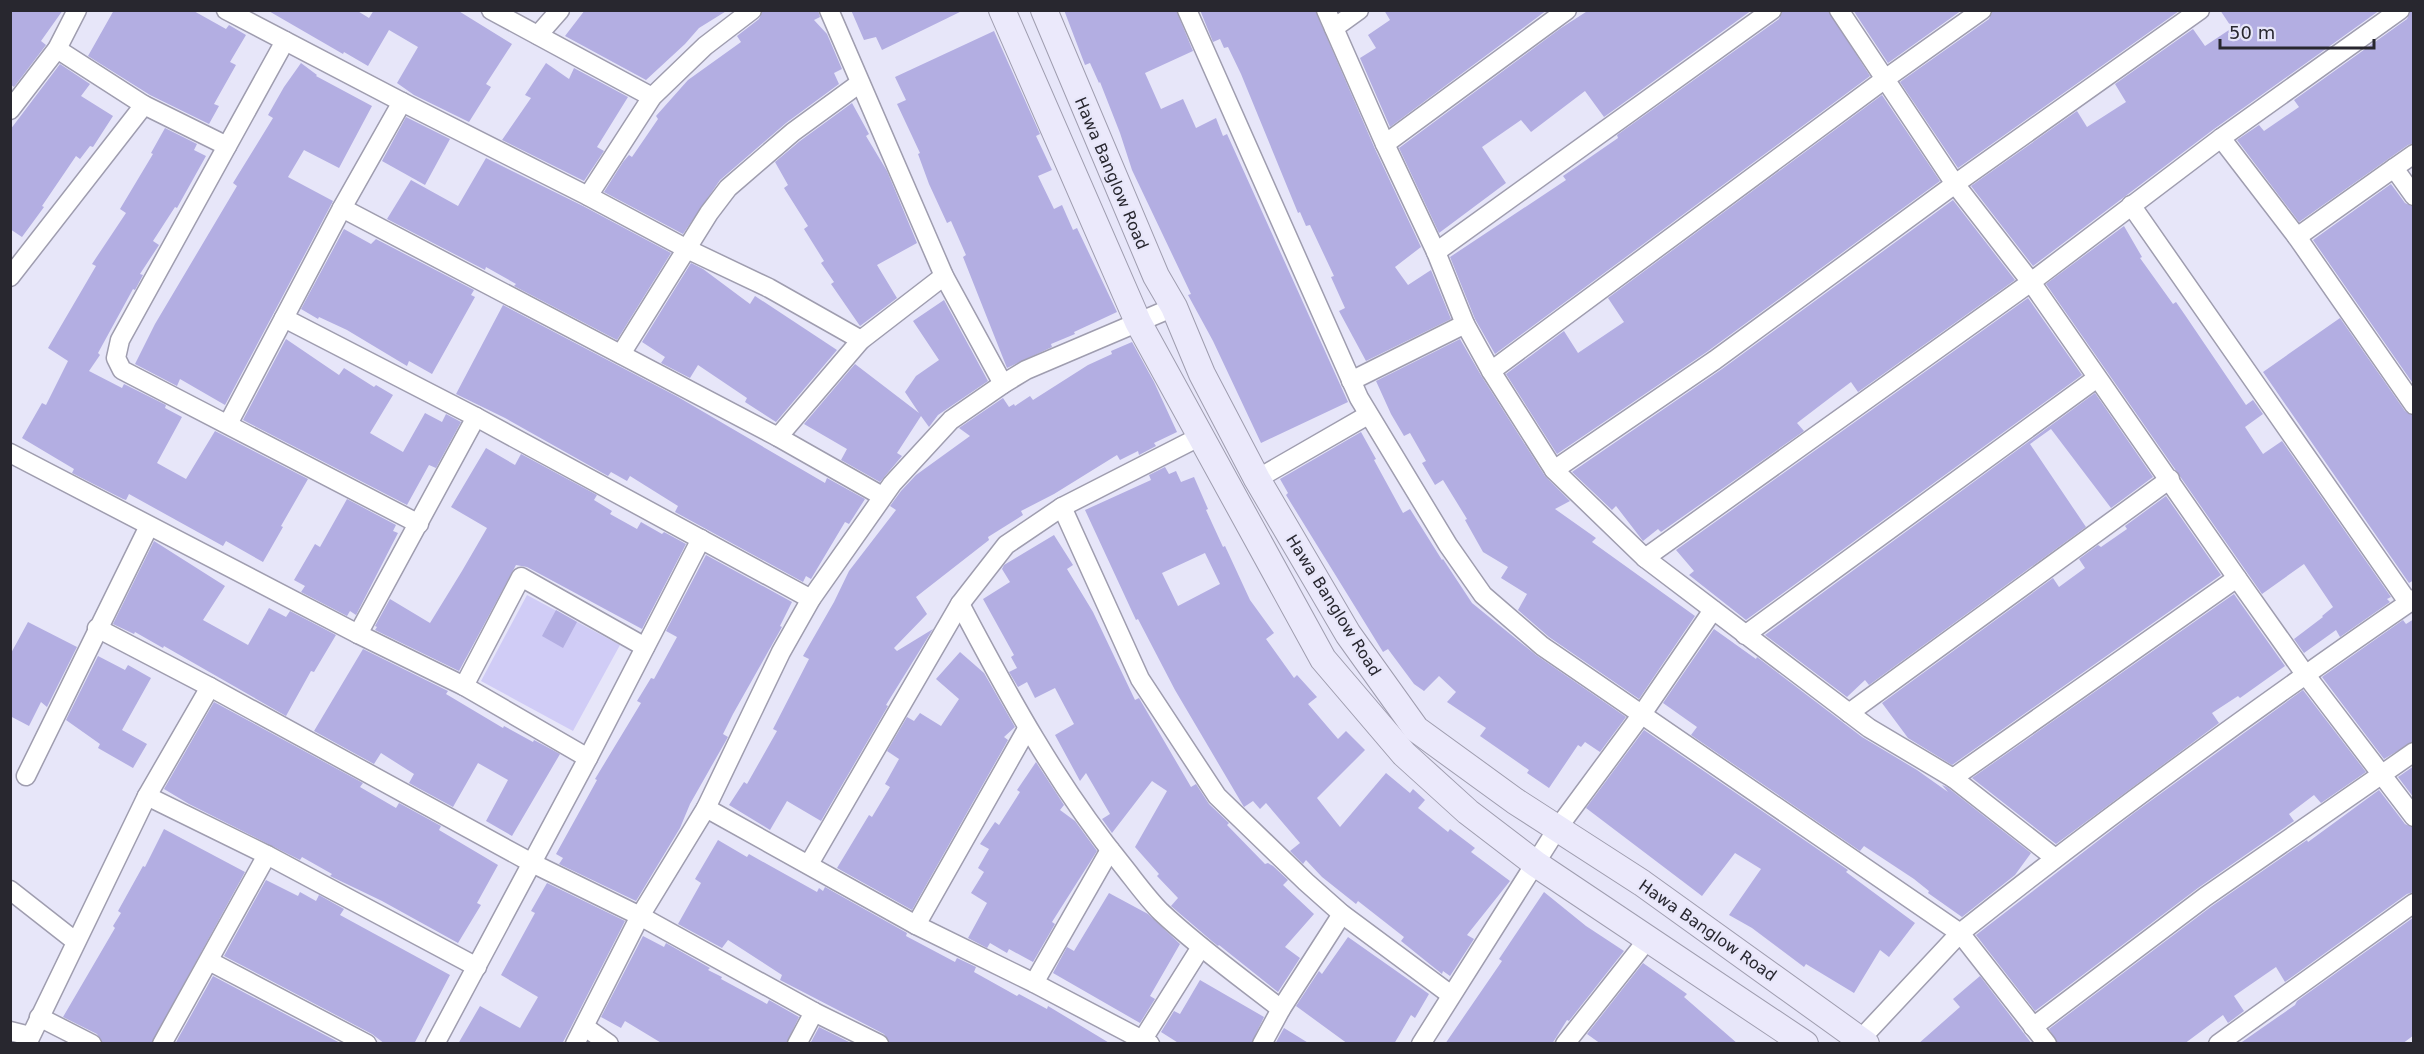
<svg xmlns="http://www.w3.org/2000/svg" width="2424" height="1054" viewBox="0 0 2424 1054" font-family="'DejaVu Sans',sans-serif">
<rect width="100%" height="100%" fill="#e7e6f9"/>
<polygon fill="#d0ccf6" points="527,595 620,645 573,731 481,681"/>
<g fill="#b3aee2" fill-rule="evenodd">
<polygon points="10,10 63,10 41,41 46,45 14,87 10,84"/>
<polygon points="114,10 192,10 226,29 229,25 246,35 230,62 236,65 214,104 219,106 209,124 150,95 88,56"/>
<polygon points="267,10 356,10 369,18 374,10 457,10 512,44 486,84 491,87 469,122 414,95 397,83 418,47 389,30 368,66 344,52 343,54"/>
<polygon points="585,10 728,10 699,28 685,44 646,80 565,36"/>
<polygon points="763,10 818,10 820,17 814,20 827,34 842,69 834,73 839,84 786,123 720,180 683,234 604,192 623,162 629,155 632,157 658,119 656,116 688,80 741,42 737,36 759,19"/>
<polygon points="851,10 964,10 882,50 876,37 864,40"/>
<polygon points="1064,10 1176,10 1193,51 1145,73 1161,109 1183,99 1196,128 1216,118 1223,136 1227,134 1348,402 1261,443 1213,341 1188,295 1191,294 1132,170 1120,133 1100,82 1099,83 1090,63 1085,65"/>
<polygon points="1200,10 1315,10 1375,149 1421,247 1395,267 1408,285 1431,270 1451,319 1366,361 1339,311 1345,308 1331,277 1334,276 1310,225 1306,226 1300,212 1298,213 1241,74 1228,47 1224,48 1220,39 1213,42"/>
<polygon points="1384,10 1547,10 1390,127 1360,58 1376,48 1368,35 1390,20"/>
<polygon points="1589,10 1752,10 1604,117 1585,91 1531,132 1521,120 1482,147 1506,183 1439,233 1399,148 1561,28"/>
<polygon points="1783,10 1828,10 1870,76 1495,354 1475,319 1450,257 1566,180 1563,176 1618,138 1617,135 1779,19"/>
<polygon points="1853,10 1962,10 1888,63"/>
<polygon points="1993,10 2179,10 2179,11 1958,168 1900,82 1989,19"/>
<polygon points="2220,10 2380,10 2214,129 2033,266 1971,186 2077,111 2087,127 2126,102 2115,84 2193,29 2205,46 2232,28"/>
<polygon points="2411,10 2414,10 2414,143 2408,145 2299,222 2237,140 2259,125 2264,131 2299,107 2294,100 2407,19"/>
<polygon points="994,31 1040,134 1036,136 1052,170 1038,176 1054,209 1062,205 1073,230 1077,228 1117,312 1074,332 1075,334 1051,344 1052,347 1007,368 963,257 966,255 951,221 947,223 929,184 918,154 920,153 897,104 906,100 895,77"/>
<polygon points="301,63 317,75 316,76 372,106 339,168 304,150 288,177 333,201 225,405 180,379 177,386 135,364 155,324 237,186 233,183 273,118 268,115 284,87"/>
<polygon points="546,63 569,79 574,68 628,97 597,147 604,151 584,181 502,140 531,98 525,95"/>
<polygon points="60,64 90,84 81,96 113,116 93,147 90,146 80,159 76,156 42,206 44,207 22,237 10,229 10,130"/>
<polygon points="1882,95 1940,181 1708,351 1557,454 1506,374 1564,331 1578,353 1624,322 1608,298"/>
<polygon points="852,103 869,134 866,136 887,171 917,243 877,265 897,298 860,326 831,284 834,282 821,263 824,261 804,229 808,226 784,188 788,185 775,162 800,141"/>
<polygon points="406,117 450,139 425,185 382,161"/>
<polygon points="165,128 197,144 194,150 206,156 177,208 175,207 153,241 159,245 140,274 143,275 135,290 133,289 98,353 100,355 89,371 122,388 124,384 166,405 165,408 182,417 157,463 186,479 215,431 308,479 281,526 283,527 263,562 226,541 223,546 129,494 126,500 123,499 72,473 74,469 22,438 42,403 46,405 68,361 48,348 96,266 92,264 126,213 120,209 153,154 151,153"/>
<polygon points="486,158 583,206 671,253 617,340 514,286 516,284 486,267 485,270 387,219 411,180 458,206"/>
<polygon points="2391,184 2405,203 2414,207 2414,385 2313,240"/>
<polygon points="1953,200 2015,280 1858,392 1851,382 1835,394 1797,423 1804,431 1661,532 1658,529 1643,541 1616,506 1612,510 1572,472 1722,369"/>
<polygon points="2124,226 2142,257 2140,258 2173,304 2176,302 2185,315 2246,405 2253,400 2263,414 2245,427 2263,454 2282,441 2391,597 2387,599 2390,602 2340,637 2336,630 2304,653 2294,639 2323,617 2322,616 2333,607 2304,564 2262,594 2046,284"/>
<polygon points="344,229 371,244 376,239 474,290 471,295 475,297 432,374 409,361 407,366 347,330 319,317 318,319 301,309"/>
<polygon points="691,263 703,269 750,304 755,296 837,350 776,422 745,402 747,398 698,365 690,378 661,363 665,357 642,342"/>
<polygon points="2028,298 2082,375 1746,620 1689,575 1694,571 1676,550"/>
<polygon points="944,300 988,381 938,415 929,427 921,416 897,453 902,456 880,482 841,460 847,449 804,424 855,364 919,413 905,392 916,376 939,360 913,321"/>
<polygon points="503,305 678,397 825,483 827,478 865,499 849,524 845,522 811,579 806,576 803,582 675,512 678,506 630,476 627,481 611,472 608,476 505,418 456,394"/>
<polygon points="2340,318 2405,411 2414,416 2414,580 2409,583 2263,372"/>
<polygon points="286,339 339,375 344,368 374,387 376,385 393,395 370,433 403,452 425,413 442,422 446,414 461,422 436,468 429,465 407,505 243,420"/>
<polygon points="1460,339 1482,377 1545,476 1570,501 1555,509 1596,538 1592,542 1695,616 1639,699 1549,637 1518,610 1527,594 1501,578 1508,567 1483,552 1465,520 1467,519 1443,480 1435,485 1422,463 1426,461 1410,433 1404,436 1391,414 1376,381"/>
<polygon points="1132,342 1154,382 1177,432 1154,443 1156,446 1139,455 1138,451 1120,460 1117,455 1054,494 1021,511 1023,515 988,537 989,540 916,597 927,614 894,648 897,651 933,629 886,705 888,706 821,821 787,801 770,830 729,805 744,782 747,784 777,731 773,729 809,659 803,656 834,602 849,571 896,510 890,506 901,491 916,475 970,436 959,428 1003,398 1009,407 1014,404 1015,406 1030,396 1033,400 1088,365 1112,354 1111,351"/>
<polygon points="2095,393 2153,477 2111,508 2051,429 2030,444 2086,527 1869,685 1865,680 1847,697 1765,635"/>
<polygon points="1361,432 1376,459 1374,460 1403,513 1410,509 1442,560 1443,559 1472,603 1536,655 1626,717 1600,752 1585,742 1581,747 1578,745 1549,788 1527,773 1529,770 1480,736 1486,728 1447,702 1456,692 1439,676 1424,691 1414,684 1388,649 1383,652 1286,495 1288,493 1280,479"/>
<polygon points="486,448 515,465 521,454 597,495 594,500 612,511 610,514 637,529 641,522 662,534 664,532 686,544 642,629 527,567 516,565 459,671 375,630 377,627 375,626 390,599 430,623 462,571 487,528 451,507"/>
<path d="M1165,467L1169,474L1176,471L1181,482L1194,477L1208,509L1206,510L1223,547L1225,546L1250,600L1274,633L1266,639L1294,678L1297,675L1317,697L1308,704L1338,739L1346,731L1365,750L1317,798L1340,827L1386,773L1410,793L1413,789L1425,800L1418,808L1448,832L1450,829L1475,848L1471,852L1510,881L1467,935L1474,939L1450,976L1443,971L1442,974L1401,941L1404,937L1358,901L1356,904L1322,877L1306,860L1303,864L1290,851L1300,843L1266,803L1260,809L1253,801L1244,807L1175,690L1138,619L1136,620L1085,510L1151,480L1149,475ZM1205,553L1220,584L1178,606L1162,573Z"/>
<polygon points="2166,496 2221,575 1952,765 1908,738 1882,703 2053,578 2059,587 2085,568 2079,559 2098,545 2101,547 2127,529 2125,526"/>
<polygon points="347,499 396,525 393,531 398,533 356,615 350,611 347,616 301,592 305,586 294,580 315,544 320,547"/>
<polygon points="1054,535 1073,565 1067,569 1093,612 1135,700 1139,698 1191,787 1196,784 1209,804 1229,823 1227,825 1265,864 1268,863 1273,866 1288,880 1283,885 1314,914 1285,947 1300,958 1278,992 1219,945 1218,946 1213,942 1171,906 1178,898 1157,876 1159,874 1135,847 1167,791 1152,781 1112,833 1102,819 1110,814 1086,773 1080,781 1055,735 1074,724 1055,688 1035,698 1027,682 1018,687 1009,672 1017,668 1011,657 1014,655 983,599 1010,582 1002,569 1004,565"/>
<polygon points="154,541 225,586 203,620 248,645 269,608 286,617 290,611 336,635 314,672 311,671 286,716 164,646 163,648 135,632 134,634 113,624"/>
<polygon points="706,555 792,602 780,626 782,627 733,714 723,734 728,737 690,804 680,828 636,901 559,864 563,858 556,854 597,780 595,779 641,703 637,701 651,678 654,679 677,637 666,631"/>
<polygon points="2234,594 2285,666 2240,698 2238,696 2212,713 2219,723 2056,844 1972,778"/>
<polygon points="556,610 577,622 563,648 542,636"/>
<polygon points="2414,619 2414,741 2384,759 2322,677 2403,620 2406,624"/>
<polygon points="28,622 77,647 47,707 41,702 29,726 10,716 10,655"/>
<polygon points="1714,629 1756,659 1757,657 1862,737 1917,770 1948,792 1942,785 1947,787 2031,853 2015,875 1962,917 1928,893 1929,891 1914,879 1864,846 1860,851 1691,735 1697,727 1663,703"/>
<polygon points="363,649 448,691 446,694 503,728 504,726 533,742 534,740 560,754 512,836 486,821 508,780 478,763 453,807 409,783 414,774 381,753 374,764 314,731"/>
<polygon points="960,652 984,673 1015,727 1004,737 1008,740 912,910 837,868 869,815 872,817 890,787 885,784 899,759 887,751 907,717 914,721 920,713 941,726 959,699 936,679"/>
<polygon points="98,656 125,670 128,665 151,678 122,730 147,744 133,768 98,748 100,744 66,720"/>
<polygon points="2303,690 2366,772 2321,803 2314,795 2289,814 2294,821 2198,888 2035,1011 1976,935 2134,813"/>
<polygon points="214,702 363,783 360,787 396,808 399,803 441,826 439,830 498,865 477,903 481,905 458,943 382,901 330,876 332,874 302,857 300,860 189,804 164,789"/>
<polygon points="1644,730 1848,870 1846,872 1915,923 1889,957 1880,950 1854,993 1806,964 1804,967 1752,928 1729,915 1761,869 1735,853 1702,896 1586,808"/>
<polygon points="1036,762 1064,805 1060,810 1075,821 1097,851 1052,922 1055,924 1033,962 1009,949 1007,953 990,943 987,948 968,938 987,903 971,893 984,872 978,868 989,849 980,844 995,822 999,825 1020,792 1017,790"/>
<polygon points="2414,766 2414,798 2398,777"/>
<polygon points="2379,790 2405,824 2414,828 2414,892 2407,894 2285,982 2276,967 2234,996 2244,1011 2228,1023 2223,1015 2184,1044 2058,1044 2049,1029 2212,906 2307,840 2308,842"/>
<polygon points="164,829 245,872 151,1044 103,1044 97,1034 63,1017 115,928 113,926 121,913 118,911 143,866 145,867"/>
<polygon points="718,840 747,857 749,854 817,892 819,888 823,891 825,887 907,933 906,936 955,962 957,958 976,967 974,972 1017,996 1019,994 1047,1009 1048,1006 1111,1044 890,1044 884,1034 780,980 782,975 728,940 722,948 678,924 701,883 695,879"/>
<polygon points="266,880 298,896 300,892 316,901 319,895 344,909 340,915 450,975 414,1044 385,1044 372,1034 224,956"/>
<polygon points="547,883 625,921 570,1029 562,1044 458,1044 480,1006 520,1028 538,997 501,975 535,913 531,911"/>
<polygon points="1544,892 1586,926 1624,951 1569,1021 1567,1020 1552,1044 1445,1044 1502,961 1499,959"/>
<polygon points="1109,893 1148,914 1180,944 1150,996 1155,999 1140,1023 1053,973 1067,947 1074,951"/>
<polygon points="2414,917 2414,1035 2402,1044 2239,1044 2295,1005 2297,1001"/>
<polygon points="643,936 664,947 666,943 710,968 708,970 722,977 721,979 767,1004 769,1000 799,1017 786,1044 663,1044 625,1021 621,1028 601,1017"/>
<polygon points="1348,937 1429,994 1415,1018 1411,1015 1394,1044 1348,1044 1296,1006 1319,971 1322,974"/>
<polygon points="1643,963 1687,994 1684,997 1738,1044 1601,1044 1587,1034"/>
<polygon points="213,976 342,1044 175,1044"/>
<polygon points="1980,976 2032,1044 1918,1044 1960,1007 1953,999"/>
<polygon points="1200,980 1264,1017 1251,1044 1180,1044 1161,1032 1174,1011 1180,1014"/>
<polygon points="819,1027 853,1044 810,1044"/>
<polygon points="1284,1028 1310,1044 1275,1044"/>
</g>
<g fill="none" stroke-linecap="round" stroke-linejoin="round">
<defs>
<g id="street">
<polyline points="226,10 402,102 588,196 687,249 769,288 861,340"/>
<polyline points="491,10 652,97"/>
<polyline points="829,10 944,276 1003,384"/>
<path d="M1187,10L1359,398L1448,545L1483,595L1542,646L1960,933C2107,816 2259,706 2414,599"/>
<polyline points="1326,10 1385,144 1436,252 1465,324 1491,371 1554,470 1645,558"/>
<polyline points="1839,10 1955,184 2031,282 1645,558 1869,728 1953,778 2055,858"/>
<polyline points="2400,10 2221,138 2031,282 2237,578 2305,674 2414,817"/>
<polyline points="1334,28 1359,10"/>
<polyline points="538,35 560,10"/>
<polyline points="285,41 120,340 116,358 122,370 419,524"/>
<polyline points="57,49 144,105 227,146"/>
<polyline points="10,110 57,49 77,10"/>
<polyline points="2221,138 2297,237 2414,405"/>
<polyline points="1385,144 1567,10"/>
<polyline points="2414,154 2394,168 2414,196"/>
<polyline points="588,196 652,97 705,46 752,10"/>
<polyline points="2131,205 2408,602"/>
<polyline points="342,208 778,437 882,496"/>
<polyline points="2297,237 2394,168"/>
<polyline points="1436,252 1772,10"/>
<polyline points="10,277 144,105"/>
<polyline points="284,318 476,417 811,599"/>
<polyline points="621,354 709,213 728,188 793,132 860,83"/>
<polyline points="1491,371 1885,79 1982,10"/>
<polyline points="1351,381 1465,324"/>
<polyline points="228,424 342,208 402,102"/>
<polyline points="778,437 861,340 944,276"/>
<polyline points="10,453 358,634 464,686 588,758"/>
<polyline points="1554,470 1715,360 1955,184 2200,10"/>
<polyline points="1257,479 1368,415"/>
<polyline points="1062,507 1140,679 1217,796 1306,882 1342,914 1451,995"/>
<path d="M960,604C1008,695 1057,785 1123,866C1135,881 1147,898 1161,912C1198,947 1240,977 1281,1009"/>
<polyline points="97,628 210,687 532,863 640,916 814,1012 879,1044"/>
<polyline points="358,634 476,417"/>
<polyline points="1745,635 2097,378"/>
<polyline points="464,686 521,577 645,647"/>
<polyline points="1849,713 2170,479"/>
<polyline points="26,776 149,526"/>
<polyline points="1953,778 2237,578"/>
<polyline points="147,796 267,855 477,967"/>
<polyline points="706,808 916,925 1034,983 1150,1044"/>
<polyline points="809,864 960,604 1006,545 1062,507 1201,436"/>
<polyline points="10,890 75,941"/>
<polyline points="916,925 1027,729"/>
<polyline points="209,961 367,1044"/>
<polyline points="1034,983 1110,850"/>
<polyline points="39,1017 92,1044"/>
<polyline points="585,1027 609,1044"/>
<polyline points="2033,1027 2205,897 2414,752"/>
<polyline points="10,1031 30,1036"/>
<polyline points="1143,1039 1201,947"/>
<polyline points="27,1044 147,796 210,687"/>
<polyline points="162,1044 267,855"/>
<polyline points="435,1044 588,758 701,539"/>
<polyline points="575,1044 640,916 706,808 781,652 811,599 892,484 951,420 1003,384 1026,370 1174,307"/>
<polyline points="797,1044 814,1012"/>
<polyline points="1262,1044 1281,1009 1342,914"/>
<polyline points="1421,1044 1557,829 1642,714 1713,610"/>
<polyline points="1565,1044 1648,939"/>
<polyline points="1856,1044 1960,933 2047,1044"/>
<polyline points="2218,1044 2414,903"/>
</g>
<g id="secondary">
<polyline points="1002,10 1138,322 1323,659 1404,754 1468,812 1536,864 1805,1044"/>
<polyline points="1044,10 1156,276 1174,307 1202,374 1257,479 1348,634 1416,729 1515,801 1642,883 1866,1044"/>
</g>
</defs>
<use href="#street" stroke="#9f9daf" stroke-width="21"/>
<use href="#secondary" stroke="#9f9daf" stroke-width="28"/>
<use href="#street" stroke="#fff" stroke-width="18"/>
<use href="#secondary" stroke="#ebe9fb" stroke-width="26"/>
</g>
<g text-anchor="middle" stroke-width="4.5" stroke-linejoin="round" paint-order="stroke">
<g font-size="16" fill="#28272f" stroke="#e7e6f9">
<text transform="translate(1112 173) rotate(67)" y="6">Hawa Banglow Road</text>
<text transform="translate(1334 605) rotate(58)" y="6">Hawa Banglow Road</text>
<text transform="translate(1708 930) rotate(35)" y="6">Hawa Banglow Road</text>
</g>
</g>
<rect width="2424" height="1054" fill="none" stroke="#28272f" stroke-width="24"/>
<path d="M2220 39v9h154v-9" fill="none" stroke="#28272f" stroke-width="3"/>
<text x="2229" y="39" font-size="18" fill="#28272f" stroke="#e7e6f9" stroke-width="4.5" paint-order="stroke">50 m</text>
</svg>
